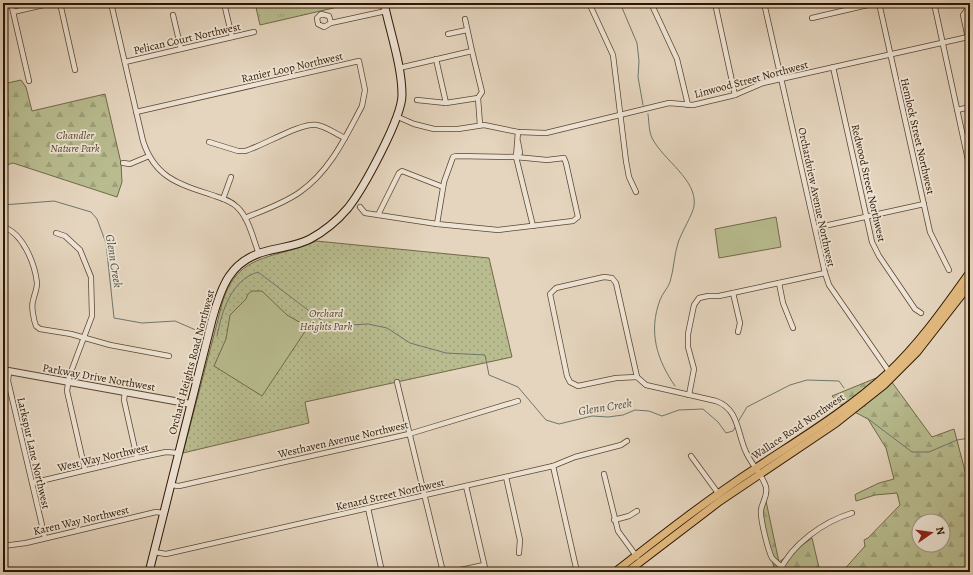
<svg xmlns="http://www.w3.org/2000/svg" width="973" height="575" viewBox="0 0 973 575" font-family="Alegreya,serif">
<defs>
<pattern id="grass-tufts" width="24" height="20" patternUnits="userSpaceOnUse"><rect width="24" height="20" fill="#b8bc8f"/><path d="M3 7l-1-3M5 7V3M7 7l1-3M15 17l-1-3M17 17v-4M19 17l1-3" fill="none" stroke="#9ea17a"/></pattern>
<pattern id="forest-firs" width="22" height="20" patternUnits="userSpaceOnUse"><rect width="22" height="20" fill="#b8bc8f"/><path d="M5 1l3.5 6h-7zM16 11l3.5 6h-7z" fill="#9ea17a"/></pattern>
<pattern id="park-dots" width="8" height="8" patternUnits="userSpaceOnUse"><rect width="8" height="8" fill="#b8bc8f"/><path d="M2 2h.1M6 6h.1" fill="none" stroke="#9ea17a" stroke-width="1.8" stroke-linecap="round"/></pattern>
</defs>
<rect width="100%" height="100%" fill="#e5d5be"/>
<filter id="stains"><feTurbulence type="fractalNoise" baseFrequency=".005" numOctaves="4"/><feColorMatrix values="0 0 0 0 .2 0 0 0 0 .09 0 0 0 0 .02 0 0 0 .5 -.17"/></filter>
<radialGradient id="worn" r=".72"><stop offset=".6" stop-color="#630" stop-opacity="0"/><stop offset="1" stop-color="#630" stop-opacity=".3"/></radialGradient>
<polygon fill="url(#grass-tufts)" stroke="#726948" points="255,3 355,3 260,25"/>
<g fill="url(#forest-firs)" stroke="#726948" fill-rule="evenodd">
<polygon points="21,80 26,87 32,111 105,94 121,163 122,182 117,197 13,163 3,166 3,117 9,116 3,84"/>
<path d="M886,374L932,437L954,429L970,490V572H842L865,546L864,540L868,538L900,505L897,493L875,495L856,501L855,495L856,494L879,483L894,479L886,448L868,419L839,404L832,396ZM919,521H943V545H919Z"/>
<polygon points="766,501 779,562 812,538 820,572 775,572 759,507"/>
</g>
<path fill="url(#park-dots)" stroke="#726948" d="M316,241L489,258L512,357L305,402L309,423L183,453L222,304C237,251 275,260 316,241Z"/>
<g fill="#b8bc8f" stroke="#726948">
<polygon points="776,217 781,247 719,258 715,229"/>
<polygon points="252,291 262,291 287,315 308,327 262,396 214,366 226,339 230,315 246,299 248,294"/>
</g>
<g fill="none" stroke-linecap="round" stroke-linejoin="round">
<g stroke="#6c776d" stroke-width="1">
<polyline points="620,3 637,43 639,61 638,77 643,105"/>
<path d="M648,114C649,122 649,132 652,138C663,160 698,180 694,206C693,214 681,233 678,243C674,255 674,269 670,282C668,288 662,294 660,300C648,332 657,360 675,386"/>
<polyline points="3,205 54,201 91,212 97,219 106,243 114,318 142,323 175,321 198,331"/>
<path d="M217,336C222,311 231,280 258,272L329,326L368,324L387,328L410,343L446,353L485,355L489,375L518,387L546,420L559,424L592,416L608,417L623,415L635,410L649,411L662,416L679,410L703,409L718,422L726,433L733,431L736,426"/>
<polyline points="867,418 912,452 929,452 957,440 970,438"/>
<polyline points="738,422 747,407 790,385 807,380 839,381 844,388"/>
</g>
<defs>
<g id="minor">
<polyline points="11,3 29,81"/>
<polyline points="60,3 75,70"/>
<path d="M111,3L143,141C155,178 179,184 212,195C221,198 230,200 237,207C249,218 253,239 259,254"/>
<polyline points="224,3 232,37"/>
<polyline points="589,3 613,55 626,161 629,177 636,192"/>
<polyline points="651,3 677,59 688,105"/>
<polyline points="715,3 735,95"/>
<polyline points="764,3 825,273 829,285 890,373"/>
<polyline points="879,3 930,232 949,270"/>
<polyline points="934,3 970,169"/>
<polyline points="970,10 966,11 963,15 970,47"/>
<polyline points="13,12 52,3"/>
<polyline points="173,15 181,49"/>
<polyline points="812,18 876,3"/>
<polyline points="331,23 329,16 321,14 317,18 318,24 324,27 331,23 386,11"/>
<polyline points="448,34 467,30"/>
<polyline points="472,51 482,92 478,98 480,125"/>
<polyline points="125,62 254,32"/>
<polyline points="833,67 872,242 879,256 915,309 921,313"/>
<polyline points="399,68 472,51 465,19"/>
<polyline points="417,100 446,103 436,59"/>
<polyline points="446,103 478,98"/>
<polyline points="957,110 970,107"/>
<path d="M136,112L359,61L365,90L362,106C345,138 330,171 300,192C283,204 264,210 245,218"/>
<polyline points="398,117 414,124 434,129 458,129 484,125 518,132 546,133 669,103 693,105 735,95 763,83 968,37"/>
<polyline points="518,132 516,157 533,226"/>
<path d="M209,142L238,151H245C263,146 301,122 317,125C327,127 336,134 345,138"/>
<polygon points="456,156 516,157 547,160 564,158 566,163 578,217 573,221 498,230 437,224 444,182 453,157"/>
<polyline points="516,157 520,153 518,142"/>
<polyline points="123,163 130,164 149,156"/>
<polyline points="223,199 231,177"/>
<polyline points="360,207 365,213 437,224"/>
<polyline points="378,215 399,173 402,171 443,187"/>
<path d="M3,227C23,233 35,264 37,283C37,290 34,295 33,301C31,307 34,321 36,326L40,329L71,334L110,345L169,356"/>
<polyline points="815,228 924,204"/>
<polyline points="56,233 65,236 80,250 91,277 92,316 69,377 67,391 85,470"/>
<polygon points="604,277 612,278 616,283 637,377 616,378 578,386 570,382 567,376 550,294 556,288"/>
<polyline points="779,283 783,303 793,328"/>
<polyline points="733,293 740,323 738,332"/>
<polyline points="9,372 8,381 45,538"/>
<path d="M637,377L646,385L716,401C739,409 737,433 746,452C751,464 762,474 766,487C768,496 762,502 761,510C760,519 768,550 772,558C775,561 778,564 781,566"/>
<polyline points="397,382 443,572"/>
<polyline points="125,392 124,400 137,458"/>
<polyline points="689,395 694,369 688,347 688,334 694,305 699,298 708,296 719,296 825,273"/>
<polyline points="691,456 718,493"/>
<polyline points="553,466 577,572"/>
<polyline points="604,474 618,531 637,557"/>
<polyline points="506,477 520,540 519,553"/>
<polyline points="32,483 137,458 166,452 179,453"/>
<polyline points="171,485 179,486 409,434 518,401"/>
<polyline points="466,486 486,572"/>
<polyline points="368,508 382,572"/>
<polyline points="614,520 629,516 637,511"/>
<polyline points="3,546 26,543 156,512 163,513"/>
<polyline points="154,552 166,554 553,466 575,457 621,445 627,441"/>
<polyline points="451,572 484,565"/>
<path d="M779,572C792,544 823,522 852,513"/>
</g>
<polyline id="tertiary" points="3,370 191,404"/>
<path id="secondary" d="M149,572L212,320C221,287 230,260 267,251C282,247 297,246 310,239C325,231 337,221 348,208C363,189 402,118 402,95C402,66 390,32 384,3"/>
<g id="primary">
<path d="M615,572C661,536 707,500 756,468C801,438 848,410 888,373C920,343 945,307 970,272"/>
<polyline points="627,572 720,501 836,423 884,385 917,352 970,284"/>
</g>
</defs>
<use href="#minor" stroke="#5b4630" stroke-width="6"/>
<use href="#tertiary" stroke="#5b4630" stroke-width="8"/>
<use href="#secondary" stroke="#2d1601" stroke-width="9"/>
<use href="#primary" stroke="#2d1601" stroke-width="9"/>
<use href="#minor" stroke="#eee4d5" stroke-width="4.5"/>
<use href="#tertiary" stroke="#eee4d5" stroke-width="6"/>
<use href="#secondary" stroke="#eee4d5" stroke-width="7"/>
<use href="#primary" stroke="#e2ba7f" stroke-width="7"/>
</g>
<g text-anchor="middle" stroke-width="3.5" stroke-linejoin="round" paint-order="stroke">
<g font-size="11" fill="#2d1601" stroke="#eee4d5">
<text transform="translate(187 38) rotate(-13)" y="4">Pelican Court Northwest</text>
<text transform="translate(292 67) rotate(-13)" y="4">Ranier Loop Northwest</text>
<text transform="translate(751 79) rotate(-15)" y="4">Linwood Street Northwest</text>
<text transform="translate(918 136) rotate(77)" y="4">Hemlock Street Northwest</text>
<text transform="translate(869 183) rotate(77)" y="4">Redwood Street Northwest</text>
<text transform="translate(817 197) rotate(78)" y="4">Orchardview Avenue Northwest</text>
<text transform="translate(191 362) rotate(-75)" y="4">Orchard Heights Road Northwest</text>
<text transform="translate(99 377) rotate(10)" y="4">Parkway Drive Northwest</text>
<text transform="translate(798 426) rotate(-34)" y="4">Wallace Road Northwest</text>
<text transform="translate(343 439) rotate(-13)" y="4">Westhaven Avenue Northwest</text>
<text transform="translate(34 453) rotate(77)" y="4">Larkspur Lane Northwest</text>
<text transform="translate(103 457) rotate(-13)" y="4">West Way Northwest</text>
<text transform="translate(390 494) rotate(-13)" y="4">Kenard Street Northwest</text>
<text transform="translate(81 520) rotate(-13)" y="4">Karen Way Northwest</text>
</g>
<g font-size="11" font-style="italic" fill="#57482c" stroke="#eee4d5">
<text x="75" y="139">Chandler<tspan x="75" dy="13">Nature Park</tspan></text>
<text x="326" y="317">Orchard<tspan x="326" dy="13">Heights Park</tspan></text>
</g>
<g font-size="12" font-style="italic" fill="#524f40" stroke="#eee4d5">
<text transform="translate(114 261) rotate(81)" y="4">Glenn Creek</text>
<text transform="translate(605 407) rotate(-9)" y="4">Glenn Creek</text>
</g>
</g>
<rect width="973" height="575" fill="none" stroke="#e5d5be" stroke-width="16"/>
<rect x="4" y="4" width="965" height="567" fill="none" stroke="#2d1601" stroke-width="2"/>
<rect x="8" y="8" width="957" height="559" fill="none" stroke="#2d1601"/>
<g transform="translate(931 533) rotate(77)"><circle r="19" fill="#eee4d5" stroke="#a19280"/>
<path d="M0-3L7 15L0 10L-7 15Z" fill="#8f2418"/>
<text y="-6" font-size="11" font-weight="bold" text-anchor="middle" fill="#2d1601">N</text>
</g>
<rect width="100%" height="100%" filter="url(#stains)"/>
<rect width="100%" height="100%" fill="url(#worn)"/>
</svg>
